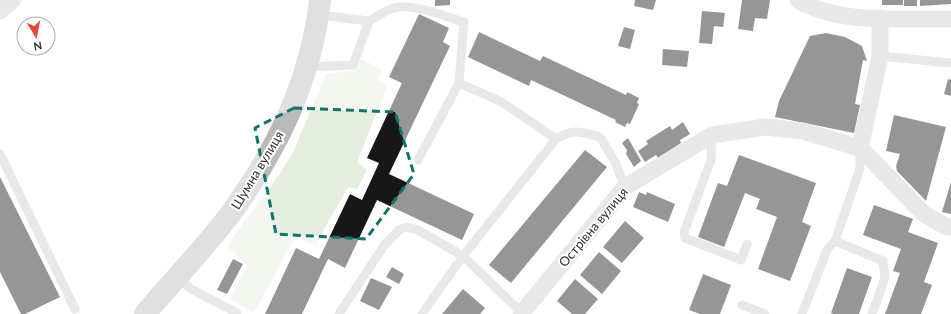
<svg xmlns="http://www.w3.org/2000/svg" width="951" height="314" viewBox="0 0 951 314" font-family="Lato,sans-serif">
<rect width="100%" height="100%" fill="#fff"/>
<polygon fill="#e4edde" points="361,59 382,69 378,79 387,86 357,162 367,170 357,189 348,187 315,245 295,237 254,313 230,299 247,265 227,246 281,172 294,150 326,74 355,70"/>
<g fill="#171717">
<polygon points="435,0 450,0 450,5 435,6"/>
<polygon points="635,0 656,0 653,10 634,6"/>
<polygon points="742,0 770,0 767,19 755,18 753,31 738,29"/>
<rect x="882" y="0" width="21" height="5"/>
<rect x="904" y="0" width="13" height="6"/>
<polygon points="920,0 951,0 951,4 920,6"/>
<polygon points="702,11 725,13 723,27 714,26 712,44 699,43"/>
<polygon points="419,14 449,28 443,42 450,46 389,174 474,214 462,240 377,200 345,268 328,259 302,314 265,314 296,248 319,259 350,194 362,200 379,163 367,158 402,83 389,77"/>
<polygon points="624,27 635,30 630,49 618,46"/>
<polygon points="479,32 540,61 543,56 626,95 627,92 639,98 637,103 639,104 630,124 627,123 625,127 615,122 616,120 531,80 529,86 468,57"/>
<polygon points="826,33 845,37 862,46 867,61 863,60 855,104 860,105 854,133 775,117 779,101 810,36"/>
<polygon points="663,49 689,51 687,67 662,65"/>
<polygon points="948,79 951,80 951,96 944,94"/>
<polygon points="894,115 946,127 926,201 897,171 896,166 900,154 886,151"/>
<polygon points="683,122 690,134 680,140 681,143 658,158 656,155 645,162 638,151 648,144 646,141 670,126 672,130"/>
<polygon points="628,138 641,161 634,167 626,154 627,150 622,143"/>
<polygon points="585,150 607,167 511,283 489,265"/>
<polygon points="739,155 816,183 802,222 811,226 790,281 758,269 777,217 756,209 760,199 745,193 724,247 698,237 718,183 727,186"/>
<polygon points="0,177 60,297 25,314 21,314 0,272"/>
<polygon points="951,182 951,214 942,212"/>
<polygon points="639,192 646,195 647,192 675,204 668,222 633,207"/>
<polygon points="874,205 913,219 908,232 938,243 924,282 932,285 921,314 885,314 900,273 893,271 901,249 863,235"/>
<polygon points="625,221 644,238 622,263 603,247"/>
<polygon points="599,252 621,271 602,294 580,275"/>
<polygon points="233,259 243,264 227,294 217,290"/>
<polygon points="392,267 404,274 399,284 386,277"/>
<polygon points="847,268 872,277 859,314 833,314 831,313"/>
<polygon points="703,274 731,285 720,314 700,314 689,310"/>
<polygon points="371,278 392,287 379,310 360,301"/>
<polygon points="575,279 598,299 585,314 572,314 557,301"/>
<polygon points="463,289 485,308 480,314 442,314"/>
</g>
<g fill="none" stroke-linecap="round" stroke-linejoin="round">
<g stroke="#cdcdcd" stroke-width="9">
<path d="M369,21C376,17 383,12 391,9C409,1 446,17 464,22L459,83L418,160"/>
<polyline points="880,56 951,63"/>
<polyline points="307,67 353,65 369,21 319,15"/>
<polyline points="459,83 502,102 556,139"/>
<polyline points="712,135 711,160 684,232 685,238 741,260 747,244"/>
<polyline points="0,154 75,309"/>
<polyline points="835,241 883,261 885,278 872,314"/>
<polyline points="177,277 191,289 237,313"/>
<polyline points="742,305 765,314"/>
<polyline points="339,314 385,244 400,229 407,227 418,230 463,256 522,313"/>
<path d="M422,314L463,256L556,139C574,128 581,132 600,137L615,162L625,187"/>
<polyline points="802,314 827,250 835,241 855,183 860,169 860,148"/>
</g>
<g stroke="#cdcdcd" stroke-width="17">
<path d="M798,0C839,25 903,18 951,19"/>
<polyline points="0,11 13,0"/>
<polyline points="860,148 880,56 880,18"/>
<polyline points="521,314 625,187 712,135 765,127 803,131 860,148 924,214 945,226 951,227"/>
</g>
<path stroke="#bababa" stroke-width="22" d="M145,314C173,280 205,248 231,213C278,148 311,80 320,0"/>
</g>
<path d="M0 0H951V314H0ZM294,108L395,112L414,174L366,239L276,234L255,128Z" fill="#fff" fill-opacity=".55" fill-rule="evenodd"/>
<path fill="none" stroke="#0f766e" stroke-width="3" stroke-dasharray="8 5" stroke-linejoin="round" d="M294,108L395,112L414,174L366,239L276,234L255,128Z"/>
<g text-anchor="middle" stroke-width="4" stroke-linejoin="round" paint-order="stroke">
<g font-size="13" fill="#303030" stroke="#fff">
<text transform="translate(257 170) rotate(-59)" y="5">Шумна вулиця</text>
<text transform="translate(593 227) rotate(-50)" y="5">Острівна вулиця</text>
</g>
</g>
<g transform="translate(36 36) rotate(170)"><circle r="19" fill="#ffffff" stroke="#acacac"/>
<path d="M0-3L7 15L0 10L-7 15Z" fill="#e84432"/>
<text y="-6" font-size="11" font-weight="bold" text-anchor="middle" fill="#303030">N</text>
</g>
</svg>
